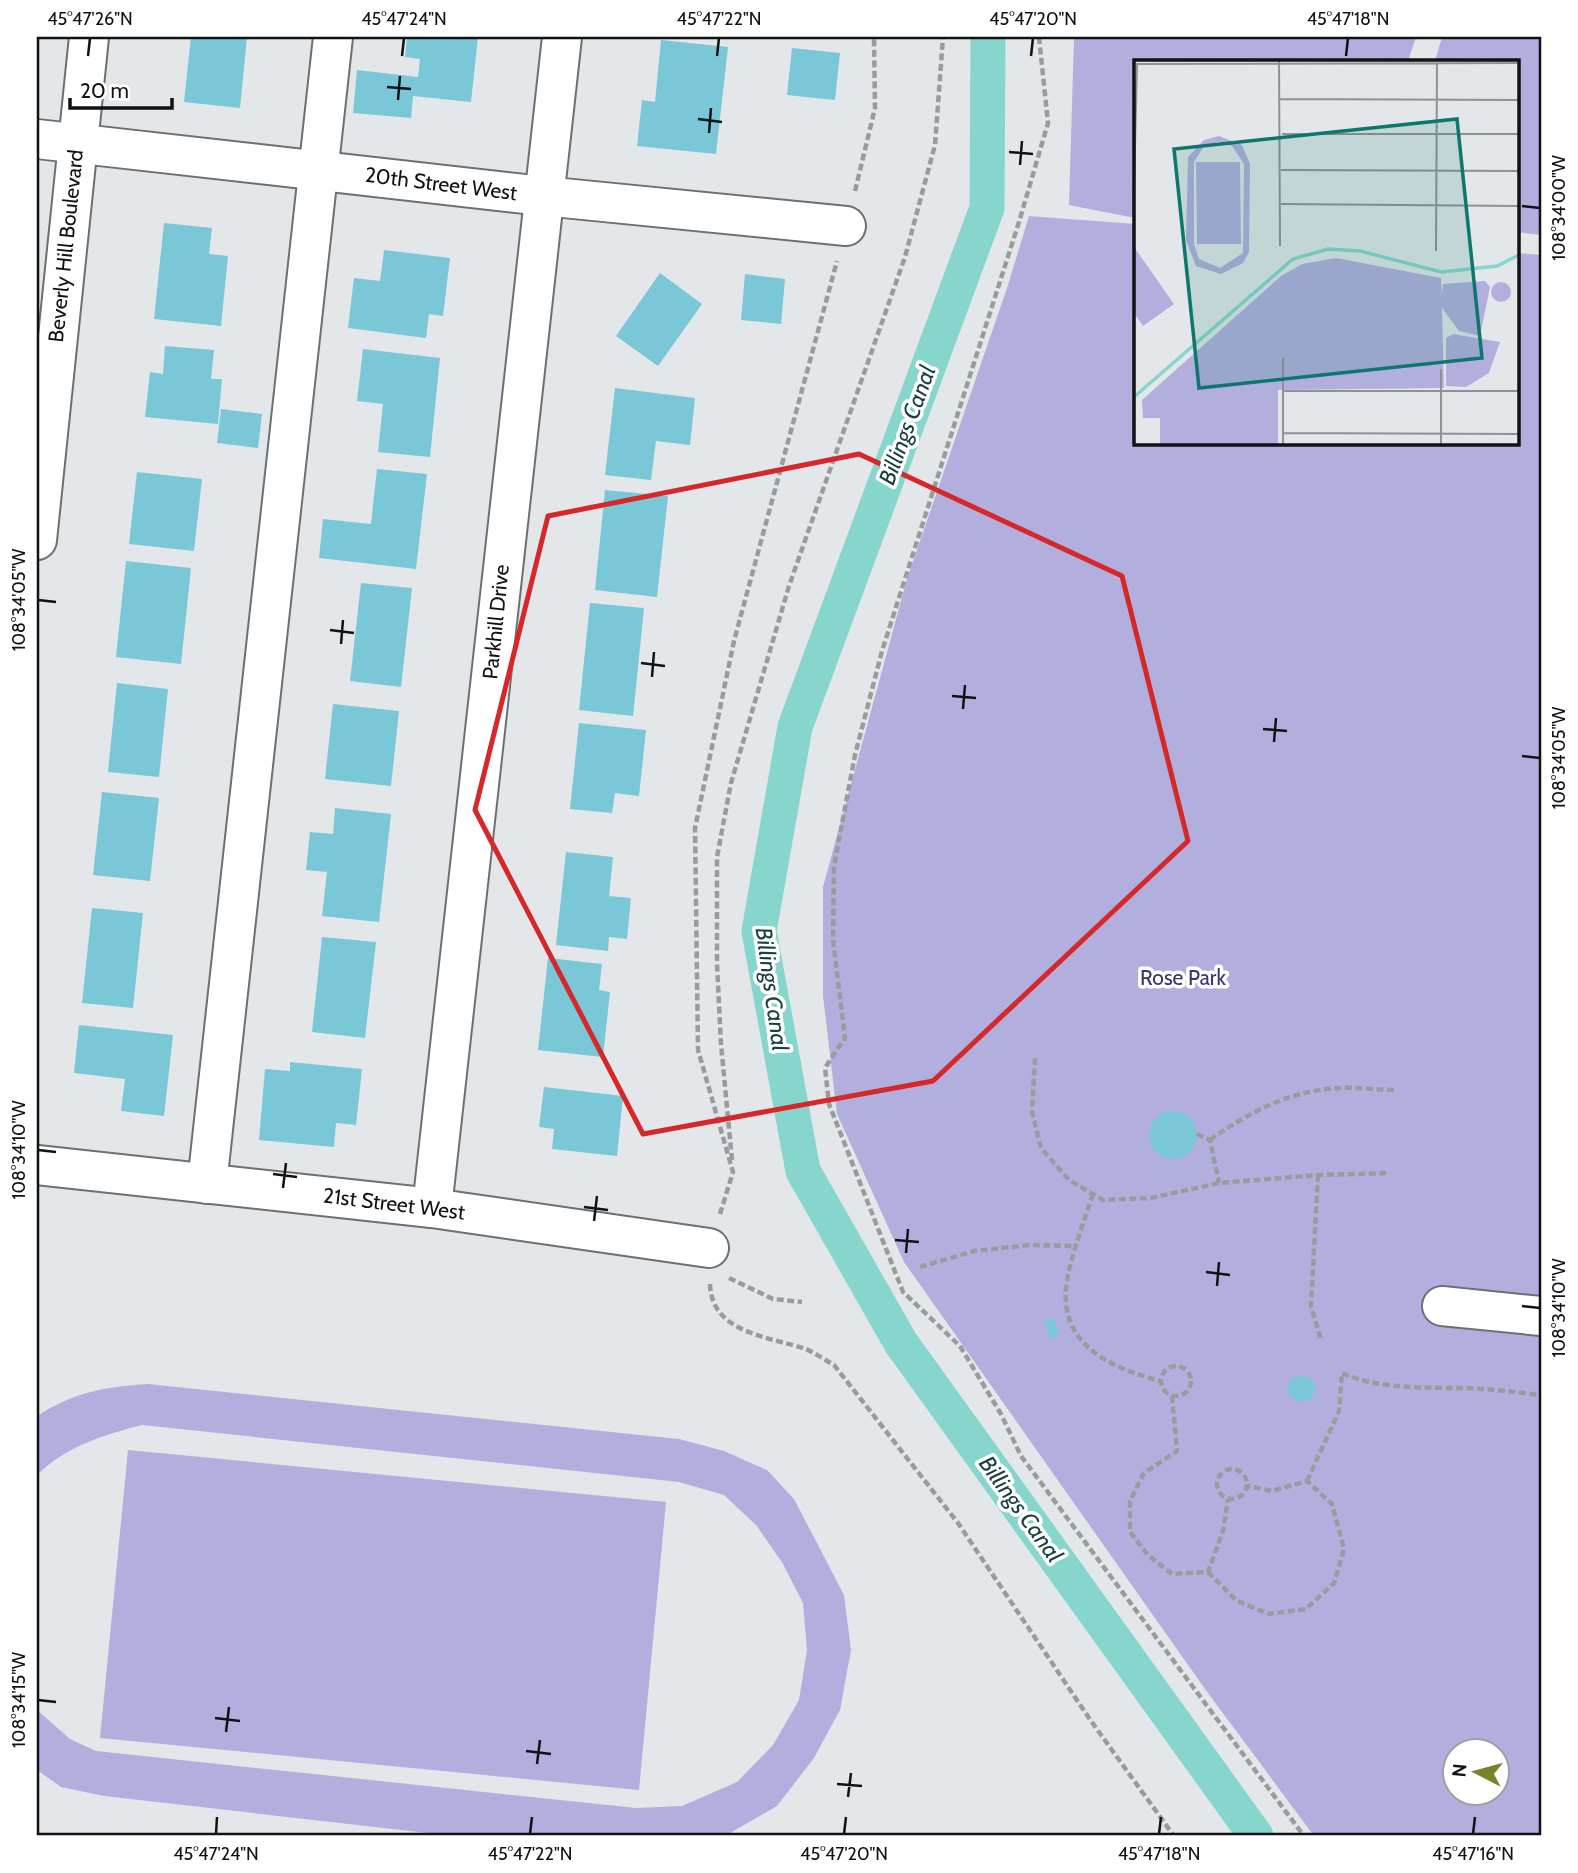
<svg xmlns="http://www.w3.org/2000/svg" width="1578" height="1873" viewBox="0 0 1578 1873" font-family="Cabin,sans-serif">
<rect width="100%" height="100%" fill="#e3e7e9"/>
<g fill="#b2afde" fill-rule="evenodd">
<polygon points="1074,37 1416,37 1408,61 1135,61 1135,218 1069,205"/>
<polygon points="1442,37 1541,37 1541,235 1517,232 1517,61 1435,61"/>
<path d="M1029,216L1135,224V443H1517V253L1541,255V1836H1314L1205,1689L904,1262L837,1114L823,996V887L907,579L1008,285ZM1456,1750H1498V1792H1456Z"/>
<path d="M148,1384L679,1439L724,1451L767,1470L794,1499L844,1595L851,1650L840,1710L814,1758L777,1806L725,1836H454L104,1796L61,1787L37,1770V1710L70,1739L96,1751L636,1808L682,1806L737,1782L773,1745L799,1700L807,1650L803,1603L783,1564L757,1526L724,1495L679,1482L142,1425C103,1435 65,1447 37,1475V1416C75,1392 103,1387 148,1384Z"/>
<polygon points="128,1450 666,1502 639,1790 100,1738"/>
</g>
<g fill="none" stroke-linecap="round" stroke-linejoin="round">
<polyline stroke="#86d6cd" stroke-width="35" points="988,37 987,208 795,727 759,931 803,1171 901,1343 1256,1836"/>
</g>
<g fill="#79c7d7">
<polygon points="191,37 247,37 240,108 184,102"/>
<polygon points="407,37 478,37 471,102 413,96 411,118 353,113 357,70 418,77 420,59 405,57"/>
<polygon points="661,40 728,47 716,154 637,146 642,100 655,102"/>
<polygon points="792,48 840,53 835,100 787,95"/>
<polygon points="164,223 212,228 209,254 228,256 221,326 154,319"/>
<polygon points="384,250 450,258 443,316 429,314 426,338 348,328 354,278 380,281"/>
<polygon points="660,273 702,304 658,366 616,336"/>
<polygon points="745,274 785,279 781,324 741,320"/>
<polygon points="165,346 214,350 211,379 222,379 218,424 145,417 150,372 163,374"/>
<polygon points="363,349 440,358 430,457 378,452 383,404 357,401"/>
<polygon points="615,388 695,398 690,445 656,441 651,480 605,475"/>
<polygon points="221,409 262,414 258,448 217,443"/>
<polygon points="377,469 427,474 416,569 319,558 323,519 371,524"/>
<polygon points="137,472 202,479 194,551 129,544"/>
<polygon points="605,490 668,496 657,597 595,590"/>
<polygon points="126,561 191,568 181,664 116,657"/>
<polygon points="361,583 412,588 401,687 350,681"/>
<polygon points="590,603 644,608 633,716 579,710"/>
<polygon points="117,683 168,689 159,777 108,772"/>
<polygon points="333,704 399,711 391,786 325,779"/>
<polygon points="579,723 646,730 639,796 615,793 612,813 570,809"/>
<polygon points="102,792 159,798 150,881 93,875"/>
<polygon points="335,808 391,814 379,922 322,916 327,872 306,870 310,832 333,834"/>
<polygon points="566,852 613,857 609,896 631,898 627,939 609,937 608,951 556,945"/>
<polygon points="92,908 143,913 133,1008 82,1003"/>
<polygon points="322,937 376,942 365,1038 312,1032"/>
<polygon points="548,958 602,964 599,990 610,992 603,1057 538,1050"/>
<polygon points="79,1025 173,1035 164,1116 121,1111 125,1079 74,1073"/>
<polygon points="290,1062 362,1069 356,1125 336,1123 334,1147 259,1140 265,1069 290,1071"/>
<polygon points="544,1087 623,1096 617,1156 552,1149 554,1129 539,1127"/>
<circle cx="1173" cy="1135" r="24"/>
<polygon points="1054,1318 1060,1335 1050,1339 1044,1321"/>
<polygon points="1305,1375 1316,1384 1312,1399 1298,1402 1287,1393 1290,1379"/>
</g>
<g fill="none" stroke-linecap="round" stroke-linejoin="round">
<defs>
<g id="minor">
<polyline points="37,139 543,196 846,226"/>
<polyline points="37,540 89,37"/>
<polyline points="37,1165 432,1208 709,1248"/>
<polyline points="207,1184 333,37"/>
<polyline points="432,1208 562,37"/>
<polyline points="1442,1306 1541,1316"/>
</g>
</defs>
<use href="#minor" stroke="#6d7073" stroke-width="42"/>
<g stroke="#999c9d" stroke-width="4.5" stroke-dasharray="7 3.5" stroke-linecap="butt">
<polyline points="1039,37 1048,123 1019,222 882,651 855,755 834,866 833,940 845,1038 825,1068 829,1104 903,1292 960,1346 1001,1414 1021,1456 1304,1836"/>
<polyline points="855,191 875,108 874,37"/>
<polyline points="1035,1058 1032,1112 1041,1148 1069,1180 1103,1200 1151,1198 1219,1183 1318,1175 1390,1173"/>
<polyline points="1197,1134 1210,1140 1219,1183"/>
<path d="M1210,1140C1249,1112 1291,1090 1340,1088C1358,1087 1377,1090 1395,1090"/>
<polyline points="732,1160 721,1044 717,964 717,857 731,783 789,586 905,257 935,145 943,37"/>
<polyline points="1318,1175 1311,1306 1321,1340"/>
<path d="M1093,1194C1084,1222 1069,1260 1066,1288C1061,1347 1113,1368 1160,1381"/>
<polyline points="720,1214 733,1172 698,1050 695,828 734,641 837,261"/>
<polyline points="920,1267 974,1251 1030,1245 1077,1246"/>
<polyline points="729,1278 773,1299 802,1302"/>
<path d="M710,1284C711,1333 770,1337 806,1349C815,1353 825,1360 834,1365L958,1523L1091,1721L1174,1836"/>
<circle cx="1176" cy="1381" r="15"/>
<polyline points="1172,1396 1177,1451 1144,1473 1130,1501 1130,1532 1148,1555 1172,1574 1208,1572 1223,1531 1228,1499"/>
<circle cx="1232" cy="1484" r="15"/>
<path d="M1307,1481L1339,1411L1342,1373C1385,1392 1435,1386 1482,1389C1501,1390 1521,1393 1541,1395"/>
<polyline points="1208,1572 1237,1601 1269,1614 1306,1609 1334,1583 1344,1549 1332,1504 1307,1481 1272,1491 1248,1486"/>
</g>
<use href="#minor" stroke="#fff" stroke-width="38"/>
</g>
<path fill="none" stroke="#d62828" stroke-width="5" stroke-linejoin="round" d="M859,454L1122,576L1188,841L933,1081L643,1134L475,810L548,516Z"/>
<path fill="none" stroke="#111213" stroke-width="2.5" d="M88,56L90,38M402,56L404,38M717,56L719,38M1031,56L1033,38M1346,56L1348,38M387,87L411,89M398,100L400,76M698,119L722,122M709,133L711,108M1009,152L1033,154M1020,165L1022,141M1522,206L1540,208M38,600L56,602M330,630L354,633M341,644L343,620M641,663L665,666M652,677L654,652M952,696L976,698M963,709L965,685M1263,729L1287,731M1274,742L1276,718M1522,756L1540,758M38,1150L56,1152M273,1174L297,1177M283,1188L286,1163M584,1207L608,1210M594,1221L597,1196M895,1240L919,1242M906,1253L908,1229M1206,1272L1230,1275M1217,1286L1219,1262M1522,1306L1540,1308M38,1700L56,1702M215,1718L240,1721M226,1732L229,1707M526,1751L551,1754M537,1764L540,1740M837,1784L862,1786M848,1797L851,1773M216,1834L217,1817M530,1834L532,1817M844,1834L846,1817M1159,1834L1161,1817M1473,1834L1475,1817"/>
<g text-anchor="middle" stroke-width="7" stroke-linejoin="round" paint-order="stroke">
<g font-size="21" fill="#111213" stroke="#fff">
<text transform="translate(441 184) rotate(7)" y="7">20th Street West</text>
<text transform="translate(66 246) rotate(-84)" y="7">Beverly Hill Boulevard</text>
<text transform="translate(496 622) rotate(-84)" y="7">Parkhill Drive</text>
<text transform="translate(394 1204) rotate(7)" y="7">21st Street West</text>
</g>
<g font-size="21" fill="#3d3274" stroke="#fff">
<text x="1183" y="985">Rose Park</text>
</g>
<g font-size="23" font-style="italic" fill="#1a403d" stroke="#fff">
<text transform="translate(907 425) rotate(-70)" y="8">Billings Canal</text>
<text transform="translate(772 989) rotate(82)" y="8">Billings Canal</text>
<text transform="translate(1021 1509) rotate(54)" y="8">Billings Canal</text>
</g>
</g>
<g transform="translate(1134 60)">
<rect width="385" height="385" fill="#e3e7e9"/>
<path d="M85,76L108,85L116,104L115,192L109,203L87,214L62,206L52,180L54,97L70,80ZM84,82L98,86L110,104L109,193L86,208L65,199L60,184V102L70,86ZM62,102H106L107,184H63ZM0,187L40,244L9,266L0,253ZM202,198L307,218L308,235L309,224L351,221L356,227L346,276L325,271L308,248L310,328L144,330V385H26V358H9L8,340L147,216L168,204ZM357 232a10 10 0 1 1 20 0a10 10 0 1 1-20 0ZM319,274L366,282L355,313L332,327L312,326V278Z" fill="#b2afde" fill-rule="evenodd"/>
<path fill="none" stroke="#86d6cd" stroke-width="3.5" d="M0,337L159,199L194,189L226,191L307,212L363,206L385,195"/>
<path fill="none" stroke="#8f9293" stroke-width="2" d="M145,0L146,186M0,4L385,3M146,39L385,40M148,74H385M147,110L385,111M0,129L3,4M147,144L385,146M302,191L303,3M149,298V385M307,309V385M149,331H385M149,373L385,374"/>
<path fill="#0f766e" fill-opacity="0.15" stroke="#0f766e" stroke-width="3.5" d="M323,59L348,298L65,328L40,89Z"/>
<rect width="385" height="385" fill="none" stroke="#111213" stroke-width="3.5"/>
</g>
<rect width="1578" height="1873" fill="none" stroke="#ffffff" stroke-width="77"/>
<g transform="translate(1476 1772) rotate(276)"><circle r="33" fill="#ffffff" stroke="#a0a0a1" stroke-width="2"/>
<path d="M0-5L12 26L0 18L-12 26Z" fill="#7b802a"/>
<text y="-10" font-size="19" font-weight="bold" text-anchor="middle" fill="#111213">N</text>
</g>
<path d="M70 98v10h102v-10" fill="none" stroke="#111213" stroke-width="3.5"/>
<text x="80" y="98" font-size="21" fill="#111213" stroke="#ffffff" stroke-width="5" paint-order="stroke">20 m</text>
<rect x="38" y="38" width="1502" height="1796" fill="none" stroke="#111213" stroke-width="2.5"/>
<g font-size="18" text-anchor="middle" fill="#111213">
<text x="90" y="25">45°47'26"N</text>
<text x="404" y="25">45°47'24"N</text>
<text x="719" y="25">45°47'22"N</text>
<text x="1033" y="25">45°47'20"N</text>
<text x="1348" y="25">45°47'18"N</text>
<text transform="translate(1559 208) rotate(-90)" y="6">108°34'00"W</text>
<text transform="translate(19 600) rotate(-90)" y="6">108°34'05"W</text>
<text transform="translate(1559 758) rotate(-90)" y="6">108°34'05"W</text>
<text transform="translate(19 1150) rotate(-90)" y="6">108°34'10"W</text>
<text transform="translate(1559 1308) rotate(-90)" y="6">108°34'10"W</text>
<text transform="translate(19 1700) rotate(-90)" y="6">108°34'15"W</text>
<text x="216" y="1860">45°47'24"N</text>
<text x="530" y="1860">45°47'22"N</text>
<text x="844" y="1860">45°47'20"N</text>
<text x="1159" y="1860">45°47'18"N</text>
<text x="1473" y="1860">45°47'16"N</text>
</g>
</svg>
